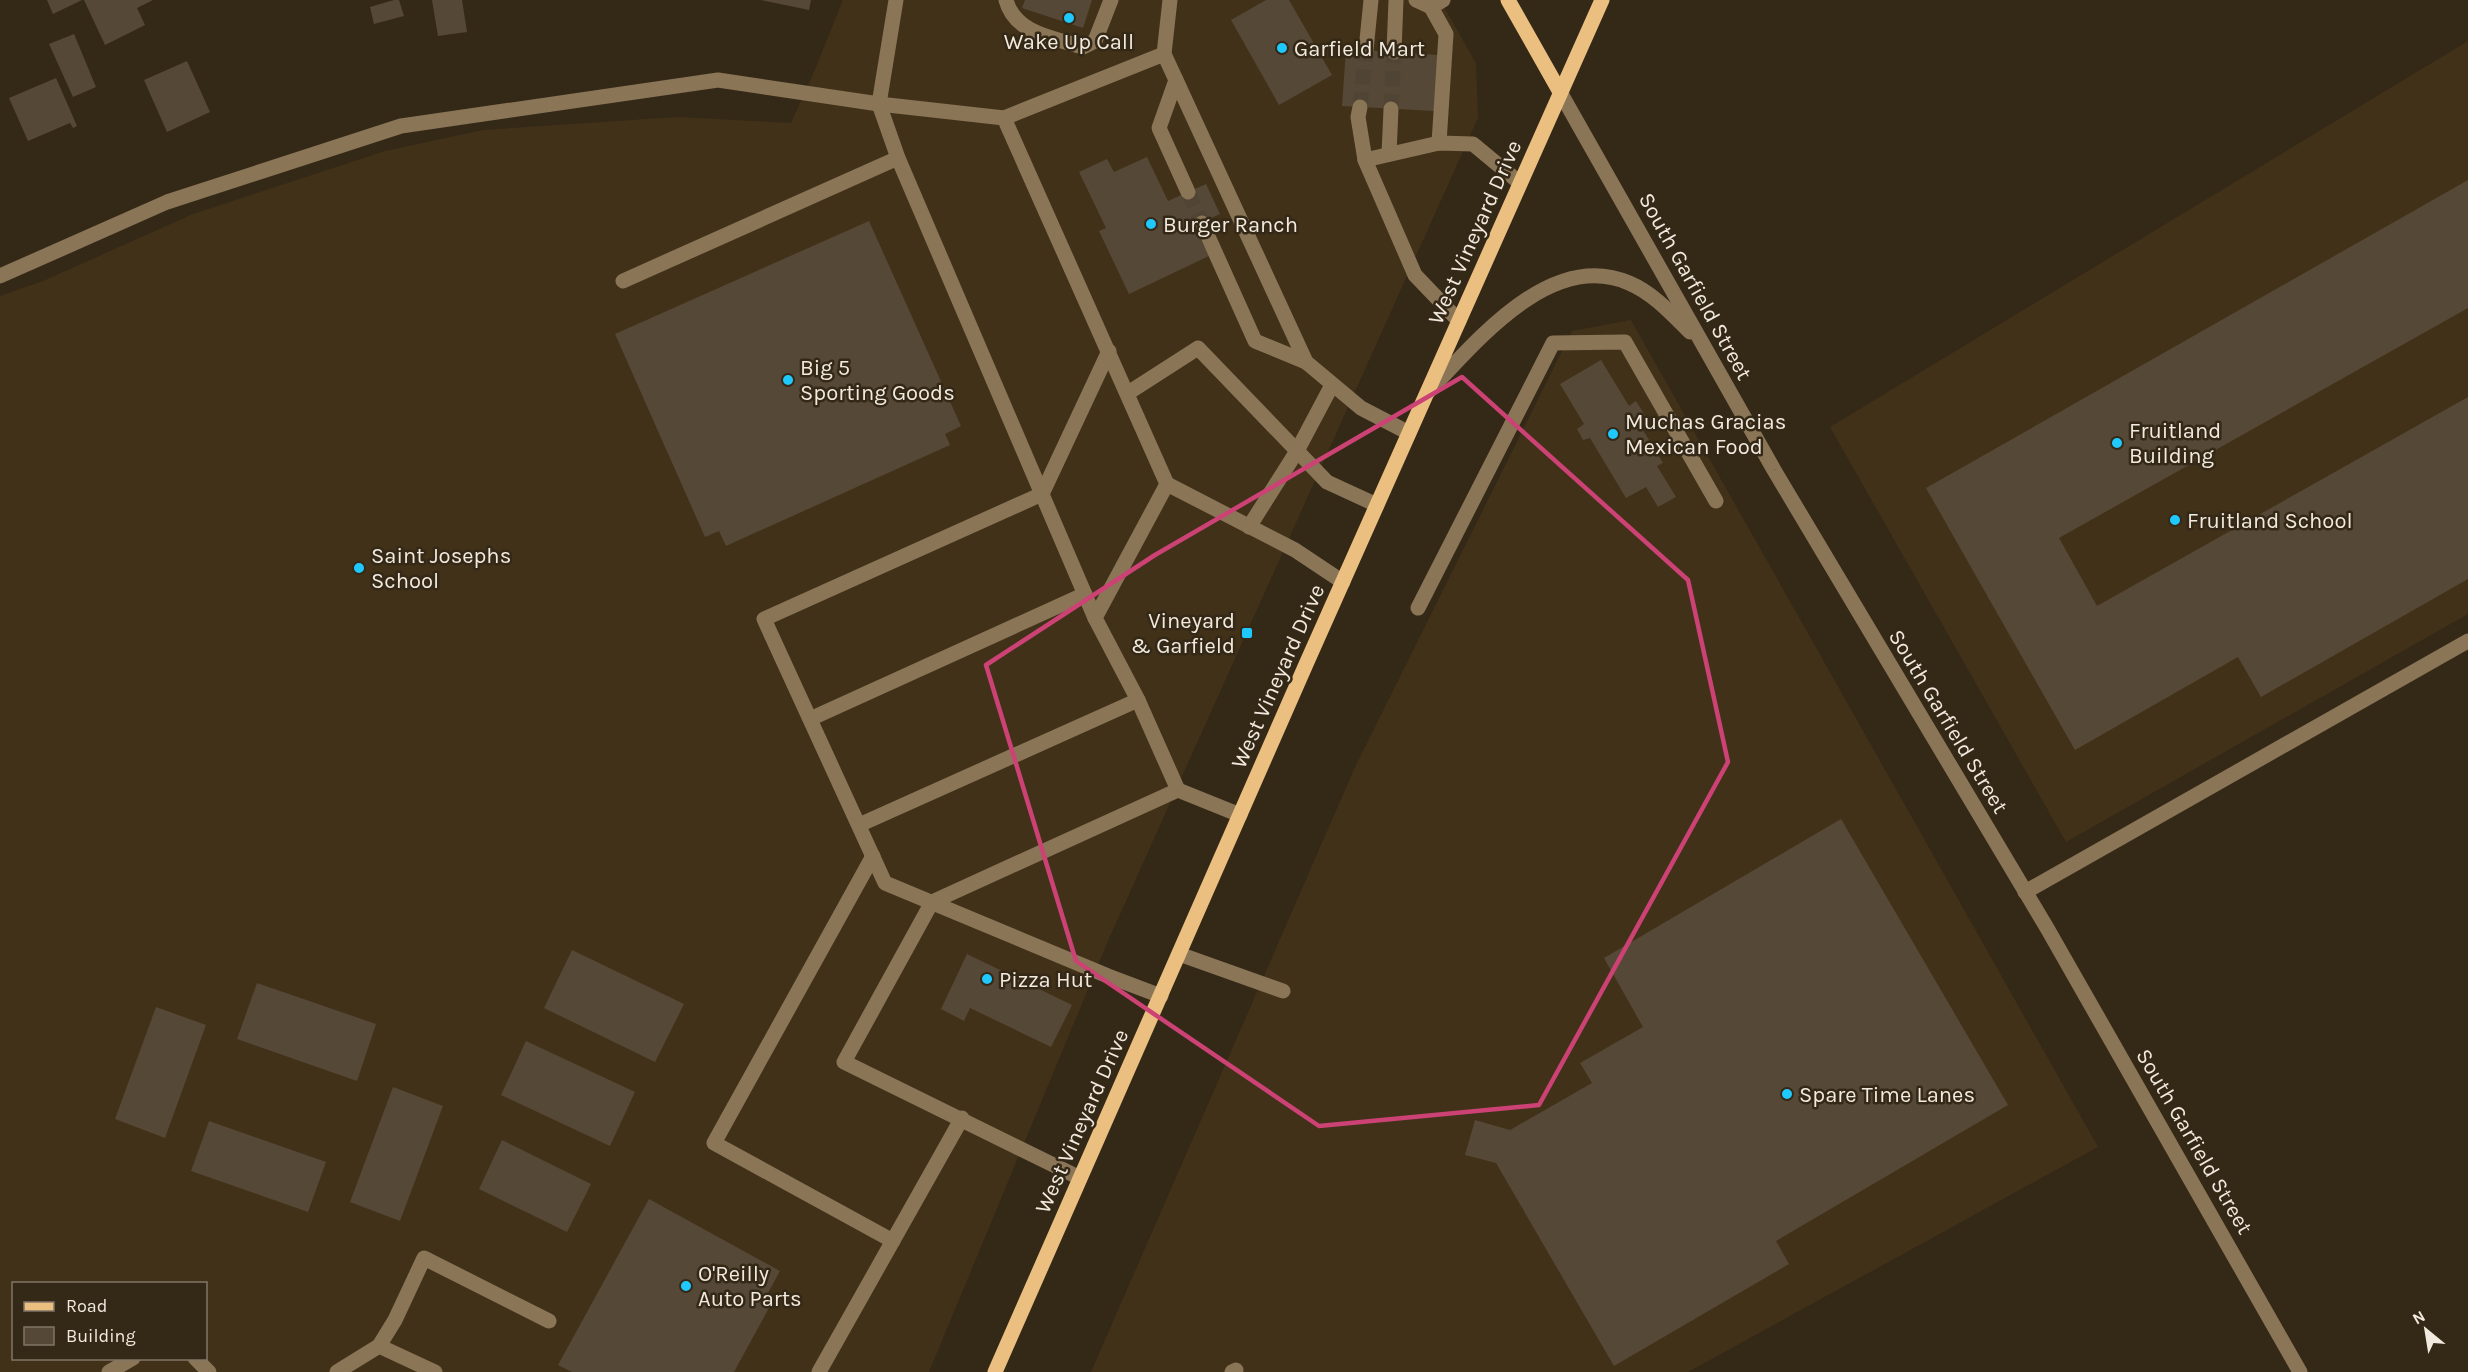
<svg xmlns="http://www.w3.org/2000/svg" width="2468" height="1372" viewBox="0 0 2468 1372" font-family="Karla,sans-serif">
<rect width="100%" height="100%" fill="#342817"/>
<g fill="#413119" fill-rule="evenodd">
<path d="M843,0H1440L1476,63L1478,118L1108,941L929,1372H0V296L43,281L193,214L385,151L483,130L677,117L791,123L814,72ZM14,1284H206V1358H14Z"/>
<polygon points="2468,41 2468,614 2066,842 1830,427"/>
<polygon points="1631,320 2098,1147 1688,1372 1091,1372 1356,765 1572,331"/>
</g>
<g fill="#564836">
<polygon points="47,0 82,0 53,14"/>
<polygon points="84,0 153,0 137,8 145,25 105,45"/>
<polygon points="394,0 399,0 404,16 374,24 370,7"/>
<polygon points="432,0 462,0 467,32 438,36"/>
<polygon points="761,0 811,0 809,10"/>
<polygon points="1025,0 1092,0 1083,28 1022,8"/>
<polygon points="1266,0 1289,0 1332,75 1279,105 1231,20"/>
<polygon points="74,34 96,87 73,97 49,44"/>
<polygon points="1346,49 1438,55 1434,111 1342,106"/>
<polygon points="187,61 210,112 167,132 144,80"/>
<polygon points="56,78 77,126 73,128 70,123 28,141 9,98"/>
<polygon points="1147,157 1168,201 1206,184 1220,214 1194,226 1209,256 1129,294 1099,231 1106,228 1079,172 1107,159 1114,172"/>
<polygon points="2468,180 2468,308 2059,538 2097,606 2468,397 2468,579 2261,697 2238,657 2075,750 1926,488"/>
<polygon points="869,221 961,426 945,434 950,445 726,546 719,531 705,537 615,334"/>
<polygon points="1601,360 1629,406 1636,401 1646,417 1638,422 1663,463 1657,466 1676,497 1658,507 1646,487 1626,498 1590,438 1583,440 1577,429 1584,424 1560,384"/>
<polygon points="1841,819 2008,1105 1776,1241 1789,1264 1614,1366 1496,1163 1465,1155 1475,1120 1510,1130 1592,1083 1580,1063 1643,1027 1604,958"/>
<polygon points="572,950 684,1004 655,1062 544,1008"/>
<polygon points="967,954 1072,1005 1051,1047 970,1008 964,1021 941,1009"/>
<polygon points="257,983 376,1024 357,1081 237,1039"/>
<polygon points="156,1007 206,1025 165,1138 115,1119"/>
<polygon points="526,1041 635,1092 610,1146 501,1095"/>
<polygon points="393,1087 443,1106 400,1221 350,1202"/>
<polygon points="209,1121 326,1162 308,1212 191,1171"/>
<polygon points="502,1140 591,1184 567,1232 479,1189"/>
<polygon points="649,1199 780,1271 763,1302 770,1306 734,1372 572,1372 558,1365"/>
</g>
<g fill="none" stroke-linecap="round" stroke-linejoin="round">
<g stroke="#504535" stroke-width="15" stroke-dasharray="15 8" stroke-linecap="butt">
<polyline points="1360,107 1366,50"/>
<polyline points="1391,109 1394,52"/>
<polyline points="1188,192 1202,223"/>
</g>
<g stroke="#8a7557" stroke-width="15">
<polyline points="896,0 879,104 898,158 1095,618"/>
<path d="M1006,0C1015,34 1054,38 1083,47L1095,41L1111,0"/>
<polyline points="1170,0 1164,54 1306,362 1361,408 1409,433"/>
<polyline points="1416,0 1431,7 1443,0"/>
<polyline points="1431,7 1446,34 1439,143"/>
<polyline points="1366,50 1371,0"/>
<polyline points="1394,52 1396,0"/>
<polyline points="1176,80 1159,128 1188,192"/>
<polyline points="1560,92 1774,470 2047,928 2300,1372"/>
<polyline points="1360,107 1358,117 1365,160"/>
<polyline points="1004,118 1164,54"/>
<polyline points="1389,154 1391,109"/>
<polyline points="1202,223 1255,341 1306,362"/>
<polyline points="0,276 167,202 401,126 718,80 879,104 1004,118 1167,484 1095,618 1138,700 1178,790 1240,815"/>
<polyline points="623,281 898,158"/>
<polyline points="1459,321 1415,275 1365,160 1439,143 1473,144 1520,183"/>
<polyline points="1109,351 1042,494 764,619 885,883 1108,976 1161,996"/>
<path d="M1429,391C1476,342 1551,249 1629,283C1653,293 1672,314 1690,332"/>
<polyline points="1128,393 1198,348 1327,482 1377,505"/>
<polyline points="1167,484 1295,550 1343,582"/>
<polyline points="1249,527 1297,451 1332,385"/>
<polyline points="1418,608 1553,343 1625,342 1716,501"/>
<polyline points="810,719 1085,594"/>
<polyline points="859,825 1138,700"/>
<polyline points="873,856 714,1143 893,1241"/>
<polyline points="2025,892 2468,641"/>
<polyline points="1179,954 1283,991"/>
<polyline points="1080,1178 844,1062 932,902 1178,790"/>
<polyline points="379,1346 435,1372"/>
<polyline points="195,1358 209,1372"/>
<polyline points="109,1372 133,1358"/>
<polyline points="337,1372 379,1346 395,1320 424,1258 549,1321"/>
<polyline points="819,1372 962,1118"/>
<polyline points="1232,1372 1236,1370"/>
</g>
<g stroke="#eabf80" stroke-width="15">
<polyline points="1508,0 1560,92"/>
<polyline points="995,1372 1307,662 1602,0"/>
</g>
</g>
<path fill="none" stroke="#cc4275" stroke-width="4.5" stroke-linejoin="round" d="M1462,377L1688,580L1728,762L1539,1105L1319,1126L1076,961L986,665L1155,555Z"/>
<g fill="#20c9fd" stroke="#342817" stroke-width="2">
<circle cx="1069" cy="18" r="6"/>
<circle cx="1282" cy="48" r="6"/>
<circle cx="1151" cy="224" r="6"/>
<circle cx="788" cy="380" r="6"/>
<circle cx="1613" cy="434" r="6"/>
<circle cx="2117" cy="443" r="6"/>
<circle cx="2175" cy="520" r="6"/>
<circle cx="359" cy="568" r="6"/>
<rect x="1241" y="627" width="12" height="12" rx="3"/>
<circle cx="987" cy="979" r="6"/>
<circle cx="1787" cy="1094" r="6"/>
<circle cx="686" cy="1286" r="6"/>
</g>
<g text-anchor="middle" stroke-width="5" stroke-linejoin="round" paint-order="stroke">
<g font-size="22" fill="#f2eadf" stroke="#342817" text-anchor="start">
<text x="1069" y="49" text-anchor="middle">Wake Up Call</text>
<text x="1294" y="56">Garfield Mart</text>
<text x="1163" y="232">Burger Ranch</text>
<text x="800" y="375">Big 5<tspan x="800" dy="25">Sporting Goods</tspan></text>
<text x="1625" y="429">Muchas Gracias<tspan x="1625" dy="25">Mexican Food</tspan></text>
<text x="2129" y="438">Fruitland<tspan x="2129" dy="25">Building</tspan></text>
<text x="2187" y="528">Fruitland School</text>
<text x="371" y="563">Saint Josephs<tspan x="371" dy="25">School</tspan></text>
<text x="1235" y="628" text-anchor="end">Vineyard<tspan x="1235" dy="25">&amp; Garfield</tspan></text>
<text x="999" y="987">Pizza Hut</text>
<text x="1799" y="1102">Spare Time Lanes</text>
<text x="698" y="1281">O'Reilly<tspan x="698" dy="25">Auto Parts</tspan></text>
</g>
<g font-size="22" fill="#f2eadf" stroke="#342817">
<text transform="translate(1474 232) rotate(-66)" y="8">West Vineyard Drive</text>
<text transform="translate(1696 286) rotate(61)" y="8">South Garfield Street</text>
<text transform="translate(1277 676) rotate(-66)" y="8">West Vineyard Drive</text>
<text transform="translate(1949 721) rotate(59)" y="8">South Garfield Street</text>
<text transform="translate(1081 1121) rotate(-66)" y="8">West Vineyard Drive</text>
<text transform="translate(2195 1141) rotate(60)" y="8">South Garfield Street</text>
</g>
</g>
<rect x="12" y="1282" width="195" height="78" fill="#342817" stroke="#807667" stroke-width="1.5"/>
<rect x="24" y="1302" width="30" height="9" fill="#eabf80" stroke="#807667" stroke-width="1.5"/>
<text x="66" y="1312" font-size="18" fill="#f2eadf">Road</text>
<rect x="24" y="1327" width="30" height="18" fill="#564836" stroke="#807667" stroke-width="1.5"/>
<text x="66" y="1342" font-size="18" fill="#f2eadf">Building</text>
<g transform="translate(2426 1330) rotate(330)" stroke="#342817" stroke-width="4.5" paint-order="stroke">
<path d="M0-4.5L10 22L0 15L-10 22Z" fill="#f2eadf"/>
<text y="-9" font-size="16" font-weight="bold" text-anchor="middle" fill="#f2eadf">N</text>
</g>
</svg>
